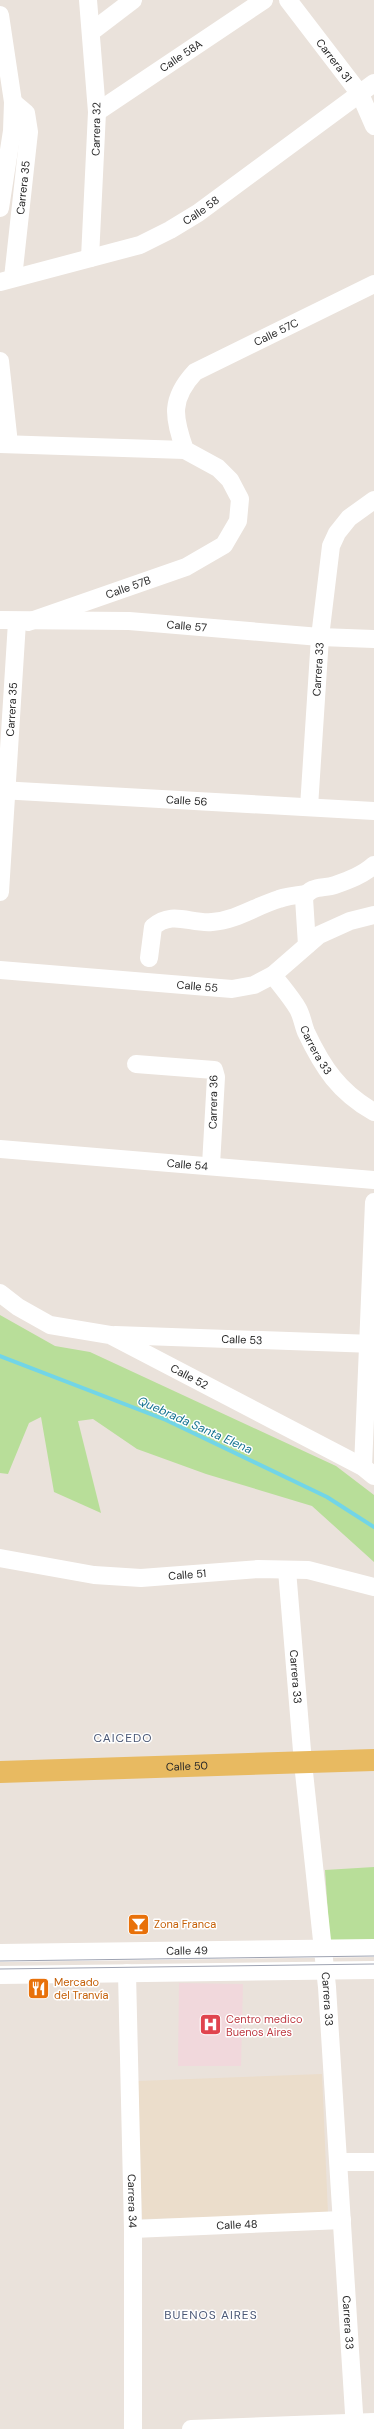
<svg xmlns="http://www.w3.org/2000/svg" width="374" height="2429" viewBox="0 0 374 2429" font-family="'DM Sans',sans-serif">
<rect width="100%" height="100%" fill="#eae2db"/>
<polygon fill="#ebddcb" points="322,2074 328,2214 142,2219 138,2081"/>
<polygon fill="#f1d8dc" points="179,1983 243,1984 241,2066 178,2066"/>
<g fill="#b8de99">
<polygon points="0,1315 55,1346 90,1352 336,1466 374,1495 374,1562 312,1506 206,1474 137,1449 93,1419 78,1421 101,1513 54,1492 41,1417 29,1423 8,1474 0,1473"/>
<polygon points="374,1867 374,1940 330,1943 325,1870"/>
</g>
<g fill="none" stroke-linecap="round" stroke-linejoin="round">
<polyline stroke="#72d5e7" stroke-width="4" points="0,1356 166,1420 327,1497 374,1527"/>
<g stroke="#fff" stroke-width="18">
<polyline points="88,0 97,112 90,258"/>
<path id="s1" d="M288,0L360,94L374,126"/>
<polyline points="0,15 13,102 12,131 0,208"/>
<polyline points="91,32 133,0"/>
<path id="s2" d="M97,112L264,0"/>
<path id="s3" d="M13,278L29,132L26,113L13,102"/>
<path id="s4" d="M0,282L140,245L170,230L198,213L374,83"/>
<polyline points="0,361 9,444"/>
<polyline points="0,444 185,450"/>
<path id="s5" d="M0,620L129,621L320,637L374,639"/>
<path id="s6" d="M28,622L186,567L224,545L238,521L240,499L230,480L218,468L185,450C173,417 170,399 195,372L374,284"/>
<path id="s7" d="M0,790L374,811"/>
<path id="s8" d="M309,807L320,637L331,546L337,533L349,518L374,500"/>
<path id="s9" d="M0,892L17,622"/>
<path d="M307,945L304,898C311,885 323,889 335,885C349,880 363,875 374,865"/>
<path d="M149,958L153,927C172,910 190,924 212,922C237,920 256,906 279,899C287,896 297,895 306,894"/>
<path id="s10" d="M0,970L232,989L254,985L273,975L319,935L350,921L374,915"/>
<path id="s11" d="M273,975C281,986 291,997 298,1009C302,1016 303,1025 306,1032C323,1068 339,1092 374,1112"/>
<polyline points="136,1064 214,1070 216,1077 211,1165"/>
<path id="s12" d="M0,1149L374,1180"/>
<path id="s13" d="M0,1293L18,1307L50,1325L110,1335L363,1467L374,1476"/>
<path id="s14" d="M115,1335L374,1344"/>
<polyline points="363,1467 374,1202"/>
<path id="s15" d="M0,1558L94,1575L141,1578L258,1569L308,1570L374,1587"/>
<path id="s16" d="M287,1570L303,1763L327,1987L355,2429"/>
<path id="s17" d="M0,1953L374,1948"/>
<path id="s18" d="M127,1973L133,2229V2429"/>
<polyline points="0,1975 374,1970"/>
<polyline points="340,2162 374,2162"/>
<path id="s19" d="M133,2229L342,2220"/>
<polyline points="191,2429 374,2422"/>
</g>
<path stroke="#e8ba61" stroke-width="22" id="s20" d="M0,1772L374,1760"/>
<g stroke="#9ea3b2" stroke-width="1">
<polyline points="0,1961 374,1956"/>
<polyline points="0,1969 374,1964"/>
</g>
</g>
<defs>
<symbol id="bar-square" viewBox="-11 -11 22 22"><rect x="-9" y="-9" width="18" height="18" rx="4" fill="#e8710a" stroke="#fff"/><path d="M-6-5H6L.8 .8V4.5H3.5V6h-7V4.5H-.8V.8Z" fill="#fff"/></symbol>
<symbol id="restaurant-square" viewBox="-11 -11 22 22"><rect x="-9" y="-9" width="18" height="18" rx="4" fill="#e8710a" stroke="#fff"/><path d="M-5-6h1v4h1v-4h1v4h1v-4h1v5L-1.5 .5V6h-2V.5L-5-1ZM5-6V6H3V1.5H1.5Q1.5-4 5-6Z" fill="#fff"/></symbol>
<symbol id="hospital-square" viewBox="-11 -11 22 22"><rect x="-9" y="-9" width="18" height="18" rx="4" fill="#e0444e" stroke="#fff"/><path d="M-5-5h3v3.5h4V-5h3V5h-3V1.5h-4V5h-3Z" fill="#fff"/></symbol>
</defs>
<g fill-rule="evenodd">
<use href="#bar-square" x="126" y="1912" width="25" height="25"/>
<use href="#restaurant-square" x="26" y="1976" width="25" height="25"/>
<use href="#hospital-square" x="198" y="2012" width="25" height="25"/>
</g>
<g text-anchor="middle" stroke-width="3" stroke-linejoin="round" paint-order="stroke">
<g font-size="11" fill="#282828" stroke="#fff">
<text dy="4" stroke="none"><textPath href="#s2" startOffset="101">Calle 58A</textPath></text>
<text dy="4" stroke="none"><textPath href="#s1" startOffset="76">Carrera 31</textPath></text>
<text transform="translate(96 129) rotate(-89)" y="4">Carrera 32</text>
<text dy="4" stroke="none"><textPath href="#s3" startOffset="91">Carrera 35</textPath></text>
<text dy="4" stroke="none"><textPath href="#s4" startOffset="215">Calle 58</textPath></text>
<text dy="4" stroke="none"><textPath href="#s6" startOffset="512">Calle 57C</textPath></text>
<text dy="4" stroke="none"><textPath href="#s6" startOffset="106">Calle 57B</textPath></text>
<text dy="4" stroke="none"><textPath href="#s5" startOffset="187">Calle 57</textPath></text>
<text dy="4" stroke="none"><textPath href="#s8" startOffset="138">Carrera 33</textPath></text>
<text dy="4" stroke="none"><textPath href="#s9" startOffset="183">Carrera 35</textPath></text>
<text dy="4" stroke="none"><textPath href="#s7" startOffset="187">Calle 56</textPath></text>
<text dy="4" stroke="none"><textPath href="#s10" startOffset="198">Calle 55</textPath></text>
<text dy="4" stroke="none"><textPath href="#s11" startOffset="87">Carrera 33</textPath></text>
<text transform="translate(213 1102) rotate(-89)" y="4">Carrera 36</text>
<text dy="4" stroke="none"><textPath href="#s12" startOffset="188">Calle 54</textPath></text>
<text dy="4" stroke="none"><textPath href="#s14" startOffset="127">Calle 53</textPath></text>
<text dy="4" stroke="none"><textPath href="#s13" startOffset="210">Calle 52</textPath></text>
<text dy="4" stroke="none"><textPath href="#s15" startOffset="189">Calle 51</textPath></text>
<text dy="4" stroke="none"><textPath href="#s16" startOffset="107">Carrera 33</textPath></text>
<text dy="4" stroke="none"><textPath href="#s20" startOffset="187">Calle 50</textPath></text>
<text dy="4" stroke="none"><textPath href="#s17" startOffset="187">Calle 49</textPath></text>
<text dy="4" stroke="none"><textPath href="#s16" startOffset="431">Carrera 33</textPath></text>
<text dy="4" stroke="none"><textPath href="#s18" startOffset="228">Carrera 34</textPath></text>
<text dy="4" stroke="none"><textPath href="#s19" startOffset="104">Calle 48</textPath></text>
<text dy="4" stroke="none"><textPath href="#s16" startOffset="755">Carrera 33</textPath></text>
</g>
<g font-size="11" fill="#c56008" stroke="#fff" text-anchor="start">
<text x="154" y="1928">Zona Franca</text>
<text x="54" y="1986">Mercado<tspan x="54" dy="13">del Tranvía</tspan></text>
</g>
<g font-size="11" fill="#be3a42" stroke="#fff" text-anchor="start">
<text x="226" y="2023">Centro medico<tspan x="226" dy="13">Buenos Aires</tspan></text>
</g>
<g font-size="12" font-style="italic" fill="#147390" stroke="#fff">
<text transform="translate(195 1425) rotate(24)" y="4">Quebrada Santa Elena</text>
</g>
<g font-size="12" letter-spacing="1" fill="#4b5876" stroke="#fff">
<text x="123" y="1742">CAICEDO</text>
<text x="211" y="2319">BUENOS AIRES</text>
</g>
</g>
</svg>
